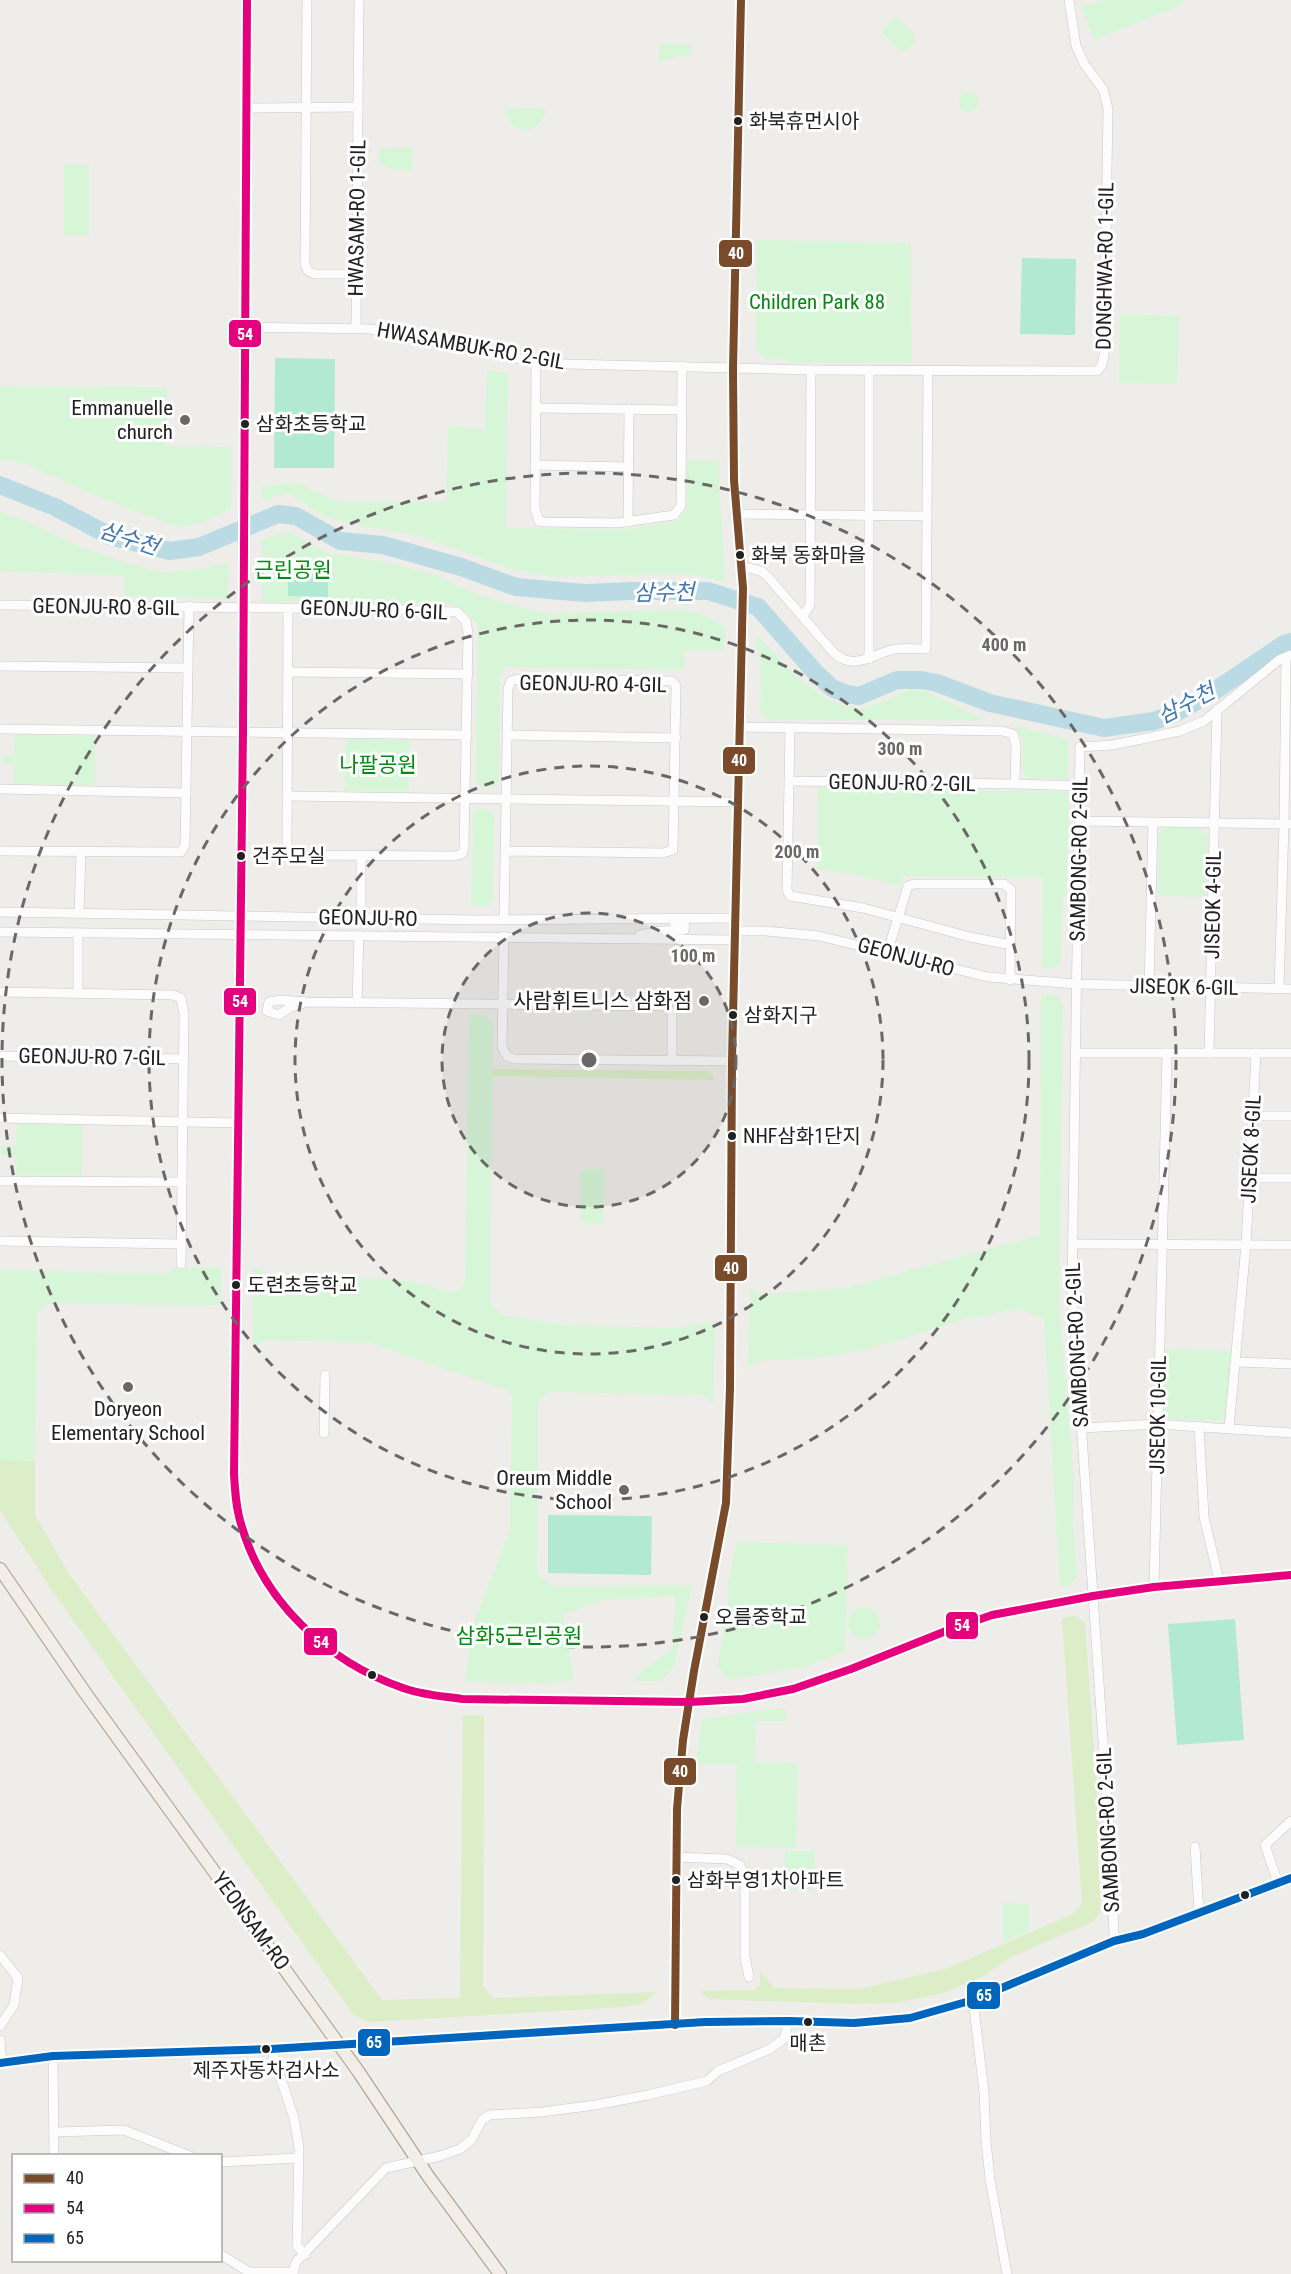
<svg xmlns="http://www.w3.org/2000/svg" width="1291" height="2274" viewBox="0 0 1291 2274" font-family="'Roboto Condensed','Noto Sans KR',sans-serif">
<rect width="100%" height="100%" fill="#efedea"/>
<g fill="#dbeec7">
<polygon points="492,1069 706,1071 713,1075 713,1080 492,1076"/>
<polygon points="0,1460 35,1461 35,1515 69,1574 382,2000 460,1998 463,1715 484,1715 483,1986 493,1998 657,1992 642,2004 625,2007 368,2022 353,2014 51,1589 0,1510"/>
<polygon points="1076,1616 1085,1624 1100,1837 1098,1860 1101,1909 1094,1921 1011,1957 982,1977 943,1993 897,2003 854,2004 710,1999 699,1991 754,1990 760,1985 760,1971 774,1988 859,1989 945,1969 1073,1914 1082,1903 1062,1618"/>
</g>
<g fill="#d7f6d8">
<polygon points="1110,0 1182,0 1184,4 1094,40 1081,6"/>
<polygon points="896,16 914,33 915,42 907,50 901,51 881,32"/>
<polygon points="659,44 691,44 691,56 678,56 659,63"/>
<circle cx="969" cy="102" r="10"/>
<path d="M506,108L546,109C542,138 507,137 506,108Z"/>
<path d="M413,147L412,170C399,170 389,172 379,162L380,148Z"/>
<rect x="64" y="165" width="25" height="70"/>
<polygon points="757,240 911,243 912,362 792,363 784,359 765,359 756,349"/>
<polygon points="1120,314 1179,316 1177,384 1119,383"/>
<path d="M487,370L508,374L506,528L628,529L677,521L687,507V461H719C719,502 724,541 725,582L695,575L667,574L552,577L508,568L420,536L346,523L323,515L288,493L262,500L261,487L295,482L339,502H446L448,426L485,429Z"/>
<polygon points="0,386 167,387 166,446 231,447 231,509 201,523 177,527 106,500 26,464 0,458"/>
<polygon points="0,511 26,521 78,546 117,560 164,573 205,568 229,562 228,599 124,596 124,576 0,571"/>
<polygon points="289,532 328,553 385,562 437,575 459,587 496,601 550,614 683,609 707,616 725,627 724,650 685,650 684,670 506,667 500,676 499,781 493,788 483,787 476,783 478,625 469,614 453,604 262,602 262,539"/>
<path d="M757,635C782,661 819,706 857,708C871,708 898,696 910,689L925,691L985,720H767L760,712L761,664L757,649Z"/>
<polygon points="1018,726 1068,740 1068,779 1028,778 1023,773 1023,739 1016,729"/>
<polygon points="15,735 95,736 95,785 14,784 14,764 2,764 2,756 14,756"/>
<polygon points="346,739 410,740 409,791 345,791"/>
<polygon points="818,787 1069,792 1067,879 1062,911 1061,961 1054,968 1042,968 1043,878 904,876 900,887 859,875 817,869"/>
<polygon points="476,809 490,809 494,817 493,900 489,906 471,906 473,814"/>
<polygon points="1166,827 1200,828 1208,835 1207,897 1158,896 1159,832"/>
<polygon points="1041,994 1058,996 1063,1004 1059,1307 1074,1478 1073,1525 1077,1576 1071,1585 1060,1586 1044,1318 1018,1309 965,1319 868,1349 816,1358 758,1361 748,1368 750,1288 760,1295 851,1287 1040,1235"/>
<polygon points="469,1014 486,1016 493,1022 490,1303 504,1316 565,1325 677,1328 715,1321 713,1404 702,1395 549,1392 538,1401 537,1574 553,1586 692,1585 674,1667 661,1681 633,1681 640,1673 673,1648 675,1596 604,1600 563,1614 574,1680 544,1683 465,1682 473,1625 510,1530 512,1396 504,1389 370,1343 266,1340 253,1349 253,1266 270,1275 352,1276 415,1282 453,1293 465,1285"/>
<polygon points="17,1124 82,1125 82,1175 17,1175 16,1155 1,1155 1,1146 17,1145"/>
<polygon points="586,1169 604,1169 603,1224 583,1223 581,1221 580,1172"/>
<polygon points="176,1267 221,1268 221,1305 49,1304 37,1313 35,1461 0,1460 0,1270 167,1274"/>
<polygon points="1166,1349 1233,1351 1227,1418 1219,1421 1169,1419 1164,1412"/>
<polygon points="737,1542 848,1545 845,1652 804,1667 729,1680 717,1666 728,1610 728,1583"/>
<circle cx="864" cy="1623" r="16"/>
<polygon points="780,1708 786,1710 786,1721 756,1721 755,1762 798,1763 796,1848 736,1847 737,1764 696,1764 702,1719"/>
<polygon points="785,1851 815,1851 814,1890 785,1889"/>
<polygon points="1003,1903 1029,1904 1029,1931 1003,1942"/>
</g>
<g fill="#b2e9d3">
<polygon points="1022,258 1076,259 1075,335 1020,334"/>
<polygon points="275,358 335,359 334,468 274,468"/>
<polygon points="288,573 328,574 328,597 288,596"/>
<polygon points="548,1515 652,1516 651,1575 548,1573"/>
<polygon points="1235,1619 1244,1740 1177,1745 1168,1624"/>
</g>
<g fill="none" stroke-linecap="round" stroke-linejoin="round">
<polyline stroke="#bbdbe4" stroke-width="18" points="0,485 55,507 110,536 169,551 199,547 278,514 296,516 340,541 383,545 461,567 516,587 585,593 632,591 708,591 758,607 815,672 832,688 847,694 859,696 897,680 922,680 937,683 990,703 1104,728 1154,721 1176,713 1213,692 1284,644 1291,642"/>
<defs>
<g id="minor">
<path d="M247,0L243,732L234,1474C235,1491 236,1508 241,1524C263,1602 328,1662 403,1688C422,1695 442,1696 462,1699L690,1702L743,1699L793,1689L851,1669L946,1631L992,1615L1093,1596L1154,1587L1291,1575"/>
<polyline points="307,0 305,265 308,271 314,274 356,274"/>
<polyline points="246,108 358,107"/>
<polyline points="245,327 371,329 536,362 566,364 811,370 1097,371 1102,365 1104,356 1108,109 1103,89 1085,65 1076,46 1069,0"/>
<polyline points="356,328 359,0"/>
<polyline points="536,362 535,509 539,521 545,522 618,523 674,515 681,506 682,366"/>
<polyline points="535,408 681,410"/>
<polyline points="535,465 629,467"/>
<polyline points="735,514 927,516"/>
<polyline points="628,522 629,409"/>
<path d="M742,566L761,571L769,578L833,652C852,671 870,656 891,650C902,647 915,649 926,649L928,371"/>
<polyline points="0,605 380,609 457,612 466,621 468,633 464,850 462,854 454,856 299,855 292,853 287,845 288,608"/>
<polyline points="803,616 810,605 811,370"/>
<polyline points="869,659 869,370"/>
<polyline points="0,666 188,668"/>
<polyline points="289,672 468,674"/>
<polyline points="739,727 1003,731 1013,734 1016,745 1015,784 1080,786"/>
<polyline points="0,729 467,735"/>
<polyline points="790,729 787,890 790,896 863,908 970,937 1011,945"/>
<polyline points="507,735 676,738"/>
<polyline points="789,781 1015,784"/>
<polyline points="0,789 186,793"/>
<polyline points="287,796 738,802"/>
<polyline points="1080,821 1291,824"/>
<polyline points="0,851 181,852 185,845 189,606"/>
<polyline points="0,912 479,920 736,918"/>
<polyline points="79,913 81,852"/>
<polyline points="361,917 361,856"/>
<path d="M504,919C505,843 506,766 508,689L511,681L518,679L672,681L676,686L673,850L663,853L505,851"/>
<polyline points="736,931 766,931 819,936 988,977 1077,984 1291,989"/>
<polyline points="0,932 735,940"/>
<polyline points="640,935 660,931 684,930 685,926 674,922"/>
<polyline points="504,936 502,1047 507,1056 514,1059 732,1061"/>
<polyline points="887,953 908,886 914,884 1004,884 1011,890 1010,980"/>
<polyline points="1149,986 1153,822"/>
<polyline points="1279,989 1284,824 1286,657"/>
<polyline points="0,992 173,995 181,998 184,1014 181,1264"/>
<polyline points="78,993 78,933"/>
<polyline points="307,1002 289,1008 279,1015 267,1011 269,1002 280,1000 307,1002 662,1006 667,1007 672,1013 672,1060"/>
<polyline points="357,1003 359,935"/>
<polyline points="1076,1053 1291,1053"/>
<polyline points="1209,1053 1217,709"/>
<polyline points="0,1056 183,1059"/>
<polyline points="1253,1116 1291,1116"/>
<polyline points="0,1118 238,1123"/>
<polyline points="1249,1178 1291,1178"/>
<polyline points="0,1181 182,1182"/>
<polyline points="0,1241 181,1244"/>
<polyline points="1072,1244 1291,1245"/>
<polyline points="1236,1362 1291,1364"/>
<polyline points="1199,1426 1204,1517 1219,1580"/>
<polyline points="1082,1428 1157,1424 1291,1433"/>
<polyline points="1229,1428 1246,1245 1256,1053"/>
<polyline points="324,1433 325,1375"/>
<polyline points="1154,1587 1167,1053"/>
<polyline points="1195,1847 1199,1912"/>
<polyline points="676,1857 727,1859 740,1865 745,1880 745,1957 749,1977"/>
<polyline points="1278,1883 1265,1845 1291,1821"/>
<polyline points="1114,1941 1112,1872 1072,1290 1080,747 1112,745 1142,739 1180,731 1204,721 1279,660 1291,655"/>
<polyline points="0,1955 18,1978 14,2005 0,2026"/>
<polyline points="973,2000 984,2092 986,2141 990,2179 1007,2274"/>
<polyline points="675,2025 677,1809 683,1740 694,1671 726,1503 730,1388 732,1061 743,588 734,480 733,369 741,0"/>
<polyline points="0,2040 2,2063"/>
<polyline points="271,2049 294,2118 299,2148 297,2246 305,2255"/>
<polyline points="53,2056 54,2156"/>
<polyline points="0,2063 53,2056 271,2049 705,2022 789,2021 854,2023 910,2018 973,2000 1114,1941 1143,1934 1291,1878"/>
<polyline points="54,2132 124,2130 190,2156"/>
<polyline points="220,2162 298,2158"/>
<polyline points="220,2254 249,2272 292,2272"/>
<polyline points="293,2274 296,2262 386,2168 440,2156 460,2149 472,2139 482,2120 489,2115 542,2112 595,2105 648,2095 707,2081 718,2071 770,2049 784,2039 789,2021"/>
</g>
<polyline id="major" points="0,1569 86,1694 358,2071 428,2176 500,2274"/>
</defs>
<use href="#minor" stroke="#c8c7c6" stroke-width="10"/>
<use href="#major" stroke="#a69c85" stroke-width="14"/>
<use href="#minor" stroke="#fdfcfc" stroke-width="9"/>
<use href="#major" stroke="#f2ede6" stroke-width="12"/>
<defs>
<polyline id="bus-1" points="675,2025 677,1809 683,1740 694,1671 726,1503 730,1388 732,1061 743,588 734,480 733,369 741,0"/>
<path id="bus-2" d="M247,0L243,732L234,1474C235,1491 236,1508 241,1524C263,1602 328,1662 403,1688C422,1695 442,1696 462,1699L690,1702L743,1699L793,1689L851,1669L946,1631L992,1615L1093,1596L1154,1587L1291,1575"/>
<polyline id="bus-3" points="0,2063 53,2056 271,2049 705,2022 789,2021 854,2023 910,2018 973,2000 1114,1941 1143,1934 1291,1878"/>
</defs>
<use href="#bus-1" stroke="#fff" stroke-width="12"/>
<use href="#bus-2" stroke="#fff" stroke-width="12"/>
<use href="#bus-3" stroke="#fff" stroke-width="12"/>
<use href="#bus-1" stroke="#7a4b2a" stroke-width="8"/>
<use href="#bus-2" stroke="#e5007d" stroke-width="8"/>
<use href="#bus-3" stroke="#0065bd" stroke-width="8"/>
</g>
<circle cx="589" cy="1060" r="147" fill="#696867" fill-opacity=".12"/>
<g fill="none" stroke="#696867" stroke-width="3" stroke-dasharray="10 8">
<circle cx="589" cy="1060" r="147"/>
<circle cx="589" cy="1060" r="294"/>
<circle cx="589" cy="1060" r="440"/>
<circle cx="589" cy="1060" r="587"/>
</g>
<g fill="#212121" stroke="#fff" stroke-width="2">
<circle cx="738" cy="121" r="5"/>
<circle cx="245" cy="424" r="5"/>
<circle cx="740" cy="555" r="5"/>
<circle cx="241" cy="856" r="5"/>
<circle cx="733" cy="1015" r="5"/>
<circle cx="732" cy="1136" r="5"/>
<circle cx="236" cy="1285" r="5"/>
<circle cx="704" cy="1617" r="5"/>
<circle cx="372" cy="1675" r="5"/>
<circle cx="676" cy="1880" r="5"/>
<circle cx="1245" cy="1895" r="5"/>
<circle cx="808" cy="2022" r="5"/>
<circle cx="266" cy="2049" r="5"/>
</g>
<g fill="#696867" stroke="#fff" stroke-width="2">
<circle cx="185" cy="420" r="6"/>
<circle cx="704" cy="1001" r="6"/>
<circle cx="128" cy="1387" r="6"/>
<circle cx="624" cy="1490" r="6"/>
</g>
<g text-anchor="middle" stroke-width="6" stroke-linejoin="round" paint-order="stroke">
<g font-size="20" fill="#212121" stroke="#fff" text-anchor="start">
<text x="749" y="128">화북휴먼시아</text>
<text x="256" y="431">삼화초등학교</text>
<text x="751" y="562">화북 동화마을</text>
<text x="252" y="863">건주모실</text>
<text x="744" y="1022">삼화지구</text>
<text x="743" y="1143">NHF삼화1단지</text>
<text x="247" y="1292">도련초등학교</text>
<text x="715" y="1624">오름중학교</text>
<text x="687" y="1887">삼화부영1차아파트</text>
<text x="808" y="2050" text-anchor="middle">매촌</text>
<text x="266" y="2077" text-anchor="middle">제주자동차검사소</text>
</g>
<g font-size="21" fill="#212121" stroke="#fff">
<text transform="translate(357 218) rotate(-89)" y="7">HWASAM-RO 1-GIL</text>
<text transform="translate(1105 266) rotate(-89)" y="7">DONGHWA-RO 1-GIL</text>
<text transform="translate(471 346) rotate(10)" y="7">HWASAMBUK-RO 2-GIL</text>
<text transform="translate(106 607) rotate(1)" y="7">GEONJU-RO 8-GIL</text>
<text transform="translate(374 610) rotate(2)" y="7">GEONJU-RO 6-GIL</text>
<text transform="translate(593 684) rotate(1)" y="7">GEONJU-RO 4-GIL</text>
<text transform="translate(902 783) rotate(1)" y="7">GEONJU-RO 2-GIL</text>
<text transform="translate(1079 859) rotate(-89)" y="7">SAMBONG-RO 2-GIL</text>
<text transform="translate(1213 905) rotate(-89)" y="7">JISEOK 4-GIL</text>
<text transform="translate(368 918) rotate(1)" y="7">GEONJU-RO</text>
<text transform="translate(906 957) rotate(15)" y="7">GEONJU-RO</text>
<text transform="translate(1184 987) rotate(1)" y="7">JISEOK 6-GIL</text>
<text transform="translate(92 1057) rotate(1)" y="7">GEONJU-RO 7-GIL</text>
<text transform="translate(1251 1149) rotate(-87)" y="7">JISEOK 8-GIL</text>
<text transform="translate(1077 1345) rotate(-93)" y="7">SAMBONG-RO 2-GIL</text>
<text transform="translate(1158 1415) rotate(-89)" y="7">JISEOK 10-GIL</text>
<text transform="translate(1108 1830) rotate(-93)" y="7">SAMBONG-RO 2-GIL</text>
<text transform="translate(251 1921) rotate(54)" y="7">YEONSAM-RO</text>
</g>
<g font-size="21" fill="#048a12" stroke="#fff">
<text x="817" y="309">Children Park 88</text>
<text x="293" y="577">근린공원</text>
<text x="378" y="772">나팔공원</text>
<text x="519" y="1643">삼화5근린공원</text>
</g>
<g font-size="21" fill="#212121" stroke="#fff" text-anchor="end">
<text x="173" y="415">Emmanuelle<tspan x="173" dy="24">church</tspan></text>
<text x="692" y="1008">사람휘트니스 삼화점</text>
<text x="128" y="1416" text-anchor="middle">Doryeon<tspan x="128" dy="24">Elementary School</tspan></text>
<text x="612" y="1485">Oreum Middle<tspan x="612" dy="24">School</tspan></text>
</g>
<g font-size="22" font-style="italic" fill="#4277b1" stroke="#fff">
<text transform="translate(129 538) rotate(18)" y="8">삼수천</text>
<text transform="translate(664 592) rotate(-1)" y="8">삼수천</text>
<text transform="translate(1186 703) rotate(-27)" y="8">삼수천</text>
</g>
</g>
<circle cx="589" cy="1060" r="9" fill="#696867" stroke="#fff" stroke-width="3"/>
<g font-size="18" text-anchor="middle" font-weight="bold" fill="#696867" stroke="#fff" stroke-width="6" stroke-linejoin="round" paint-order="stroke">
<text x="1004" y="651">400 m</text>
<text x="900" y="755">300 m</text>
<text x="797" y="858">200 m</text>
<text x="693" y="962">100 m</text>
</g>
<g stroke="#fff" stroke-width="2">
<rect x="718" y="239" width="35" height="29" rx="6" fill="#7a4b2a"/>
<rect x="228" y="319" width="34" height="29" rx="6" fill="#e5007d"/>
<rect x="722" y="746" width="34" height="29" rx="6" fill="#7a4b2a"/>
<rect x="223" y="987" width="34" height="29" rx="6" fill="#e5007d"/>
<rect x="714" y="1254" width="34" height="28" rx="6" fill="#7a4b2a"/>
<rect x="945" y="1611" width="34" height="29" rx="6" fill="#e5007d"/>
<rect x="303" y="1627" width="35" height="29" rx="6" fill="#e5007d"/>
<rect x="663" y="1757" width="34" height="29" rx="6" fill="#7a4b2a"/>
<rect x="966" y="1981" width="35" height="29" rx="6" fill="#0065bd"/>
<rect x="357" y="2028" width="34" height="29" rx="6" fill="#0065bd"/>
</g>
<g font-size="16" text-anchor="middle" font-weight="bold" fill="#fff">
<text x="736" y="259">40</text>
<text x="245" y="340">54</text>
<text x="739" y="766">40</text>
<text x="240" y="1007">54</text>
<text x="731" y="1274">40</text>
<text x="962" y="1631">54</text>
<text x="321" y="1648">54</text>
<text x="680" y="1777">40</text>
<text x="984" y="2001">65</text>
<text x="374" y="2048">65</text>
</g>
<rect x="12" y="2154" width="210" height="108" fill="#ffffff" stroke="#a6a6a6" stroke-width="1.5"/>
<rect x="24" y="2174" width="30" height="9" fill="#7a4b2a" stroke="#a6a6a6" stroke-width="1.5"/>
<text x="66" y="2184" font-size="18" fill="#212121">40</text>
<rect x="24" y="2204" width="30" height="9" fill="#e5007d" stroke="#a6a6a6" stroke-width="1.5"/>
<text x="66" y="2214" font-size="18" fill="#212121">54</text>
<rect x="24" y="2234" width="30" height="9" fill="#0065bd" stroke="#a6a6a6" stroke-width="1.5"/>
<text x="66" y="2244" font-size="18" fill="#212121">65</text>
</svg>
